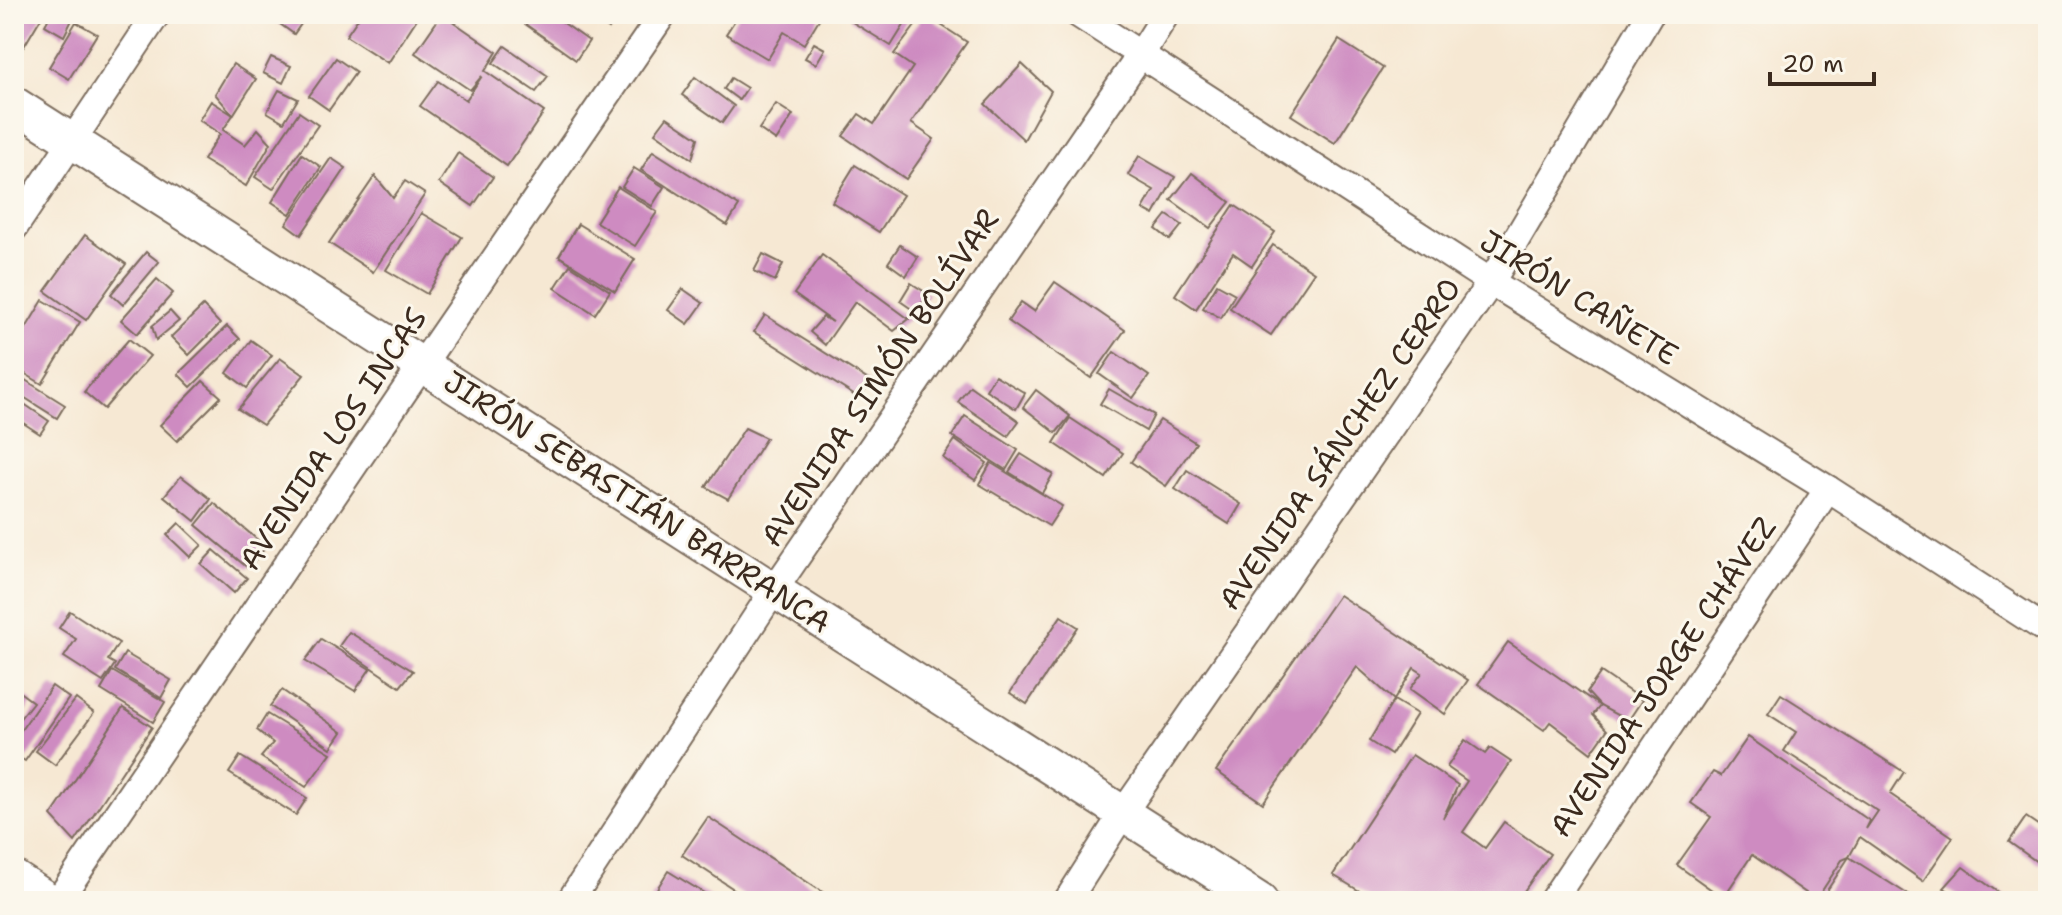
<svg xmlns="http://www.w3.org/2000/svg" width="2062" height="915" viewBox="0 0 2062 915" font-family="'Shantell Sans',sans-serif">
<rect width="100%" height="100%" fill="#fbf7ec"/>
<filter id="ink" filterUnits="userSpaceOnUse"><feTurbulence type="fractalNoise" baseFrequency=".0125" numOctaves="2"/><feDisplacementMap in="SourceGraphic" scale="16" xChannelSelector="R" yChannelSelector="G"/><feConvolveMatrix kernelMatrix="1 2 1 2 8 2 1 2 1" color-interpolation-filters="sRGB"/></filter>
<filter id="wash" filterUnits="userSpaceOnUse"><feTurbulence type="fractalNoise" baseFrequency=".006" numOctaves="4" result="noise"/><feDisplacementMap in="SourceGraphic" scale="32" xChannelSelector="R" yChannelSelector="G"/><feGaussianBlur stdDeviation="1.8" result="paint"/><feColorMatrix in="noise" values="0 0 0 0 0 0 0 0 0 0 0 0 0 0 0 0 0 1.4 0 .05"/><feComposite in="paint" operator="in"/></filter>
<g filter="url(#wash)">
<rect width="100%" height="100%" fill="#f6e8d3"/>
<g id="blocks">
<g fill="#ce8bc1">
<polygon points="14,14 39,14 42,16 23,48 14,42"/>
<polygon points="51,14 70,14 74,16 64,36 45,25"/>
<polygon points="266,14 308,14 294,34"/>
<polygon points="361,14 420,14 388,63 346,36"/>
<polygon points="442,14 497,52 485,71 544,112 507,166 420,106 438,81 466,100 482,76 470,90 415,53"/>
<polygon points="511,14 551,14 589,41 576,60"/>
<polygon points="587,14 619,14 609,29"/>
<polygon points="739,14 819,14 821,16 804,44 784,32 768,59 726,34"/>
<polygon points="853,14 911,14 891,46 849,20"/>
<polygon points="924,14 967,42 911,123 934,139 906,179 843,136 859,114 874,124 913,67 894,54"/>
<polygon points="76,22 97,34 69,79 49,67"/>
<polygon points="1339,40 1383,68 1335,143 1291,115"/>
<polygon points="814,43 825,49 816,64 805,58"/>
<polygon points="505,46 548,76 536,92 493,63"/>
<polygon points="271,57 291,66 283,83 263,73"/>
<polygon points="336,58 356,72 329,110 309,96"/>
<polygon points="233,64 256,79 233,115 215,94"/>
<polygon points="1022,64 1051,91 1024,140 985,104"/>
<polygon points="695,77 734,106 722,123 682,95"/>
<polygon points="731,78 747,88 739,100 724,89"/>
<polygon points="279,90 298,99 284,122 267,112"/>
<polygon points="211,101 233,115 223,130 245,145 258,129 271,143 246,186 203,160 220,134 199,120"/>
<polygon points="776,104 793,115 776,141 759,129"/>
<polygon points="299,112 318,125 273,189 255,177"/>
<polygon points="667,117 698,138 692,159 655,133"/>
<polygon points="653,151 739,206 727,225 641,170"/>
<polygon points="458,153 493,177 473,206 439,183"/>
<polygon points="302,154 321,167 290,214 272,202"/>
<polygon points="1139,156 1175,177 1154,215 1143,209 1154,190 1128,175"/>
<polygon points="331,158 346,168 301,235 286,224"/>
<polygon points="855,165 903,195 879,232 832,202"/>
<polygon points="634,168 664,187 652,206 622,187"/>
<polygon points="1192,173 1230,202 1210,228 1171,200"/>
<polygon points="375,176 393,198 405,181 425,194 373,272 329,243"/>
<polygon points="618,187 657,212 635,246 596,222"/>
<polygon points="1234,205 1275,232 1252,266 1233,253 1196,309 1175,295"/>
<polygon points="421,213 462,237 427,294 386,270"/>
<polygon points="1167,215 1182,225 1170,240 1156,229"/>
<polygon points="578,224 635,259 615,291 559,256"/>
<polygon points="85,235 126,264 86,320 45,291"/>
<polygon points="900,245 918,257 906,276 888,263"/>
<polygon points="1273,245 1314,272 1271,335 1230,308"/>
<polygon points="146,252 159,262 123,305 111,294"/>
<polygon points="763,254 783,264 775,281 754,271"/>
<polygon points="822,255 909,319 894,331 855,302 825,345 810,332 823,317 833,322 794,294"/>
<polygon points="570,265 610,291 595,314 555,288"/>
<polygon points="157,279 173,293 137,334 121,320"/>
<polygon points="1055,282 1125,330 1091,378 1008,321 1021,302 1034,311"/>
<polygon points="911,283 928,294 916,312 900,301"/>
<polygon points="1217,284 1235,294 1221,318 1203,308"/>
<polygon points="683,289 703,303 688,324 668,310"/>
<polygon points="43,300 80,322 42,384 14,367 14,348"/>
<polygon points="203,306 220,324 189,355 171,337"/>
<polygon points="170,311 179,321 156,340 152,326"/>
<polygon points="765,315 873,383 857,397 754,332"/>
<polygon points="227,326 240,339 191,387 178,374"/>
<polygon points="129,339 150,356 104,409 84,392"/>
<polygon points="251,340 272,355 247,388 227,373"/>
<polygon points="1114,352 1149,376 1133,398 1099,374"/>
<polygon points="280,358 304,375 263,425 238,409"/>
<polygon points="14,373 65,405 57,418 14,391"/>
<polygon points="995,375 1025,393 1016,409 986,390"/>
<polygon points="203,381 221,397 177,441 160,425"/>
<polygon points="970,386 1019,421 1008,436 958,402"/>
<polygon points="1109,389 1154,415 1146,431 1100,404"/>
<polygon points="1036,390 1070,416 1056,433 1023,407"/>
<polygon points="14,397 49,421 40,434 14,417"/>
<polygon points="965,416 1018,450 1006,470 952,436"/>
<polygon points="1070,418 1123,453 1106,478 1054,443"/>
<polygon points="1160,420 1196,443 1166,486 1131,462"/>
<polygon points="745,428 766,438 728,499 706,487"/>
<polygon points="955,440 987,463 975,480 943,458"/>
<polygon points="1021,454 1053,474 1042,493 1009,472"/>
<polygon points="991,463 1062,506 1049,526 979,484"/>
<polygon points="1187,470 1241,504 1229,524 1175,489"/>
<polygon points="181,476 211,499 195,521 164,496"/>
<polygon points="214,503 266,547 248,568 196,525"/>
<polygon points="179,523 202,545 190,557 167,535"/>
<polygon points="214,550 247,578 234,593 201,564"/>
<polygon points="1339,595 1468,680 1445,714 1410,689 1422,673 1414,668 1394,700 1357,667 1263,803 1216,771"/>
<polygon points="70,611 119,643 108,660 115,664 103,682 64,657 76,639 59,628"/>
<polygon points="1061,616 1078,627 1027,704 1010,693"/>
<polygon points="349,632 413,671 400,687 339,646"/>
<polygon points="321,639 370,669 355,691 305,661"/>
<polygon points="1508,642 1600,706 1593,715 1607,730 1591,753 1550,722 1544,730 1478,684"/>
<polygon points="125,653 171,680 161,698 115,670"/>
<polygon points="112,671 165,702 153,722 101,690"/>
<polygon points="1601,672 1642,700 1628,721 1600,706 1587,692"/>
<polygon points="52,686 69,698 25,761 14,754 14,740"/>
<polygon points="14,688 33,702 14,726"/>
<polygon points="282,690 342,732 331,748 270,706"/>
<polygon points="1781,694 1904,772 1890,794 1953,837 1923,881 1860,837 1849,857 1842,860 1816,900 1752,855 1723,898 1677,865 1711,817 1691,803 1713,772 1721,776 1748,737 1870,821 1866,829 1878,811 1784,751 1796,732 1768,714"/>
<polygon points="76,699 94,713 55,765 36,751"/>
<polygon points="1394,700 1417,714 1391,755 1369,741"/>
<polygon points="123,708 152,727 75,842 51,816"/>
<polygon points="267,714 331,753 306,787 261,757 273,743 257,730"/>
<polygon points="1465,740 1485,754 1490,748 1511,762 1463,832 1485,848 1504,822 1550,854 1517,901 1376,901 1333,875 1412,755 1458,785 1443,818 1467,781 1447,767"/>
<polygon points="240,756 307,798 296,815 229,773"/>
<polygon points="708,817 836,901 752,901 682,855"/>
<polygon points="2026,817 2048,832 2048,852 2040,864 2009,842"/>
<polygon points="1849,857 1912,897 1910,901 1820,901"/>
<polygon points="1963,867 2010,901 1965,901 1944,888"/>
<polygon points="668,871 717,901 650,900"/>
</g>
</g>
</g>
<g filter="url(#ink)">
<use href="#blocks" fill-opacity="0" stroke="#7c6c5d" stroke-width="2"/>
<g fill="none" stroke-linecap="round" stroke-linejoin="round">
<defs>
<g id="minor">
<polyline points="1078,14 1491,282 1828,489 2048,631"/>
<polyline points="14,228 157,14"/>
<polyline points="14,873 57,901"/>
<polyline points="58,901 422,365 663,14"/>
<polyline points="570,901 774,590 1141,54 1166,14"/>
<polyline points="1067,901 1123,813 1491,282 1650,14"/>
<polyline points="1552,901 1828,489"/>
</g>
<polyline id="tertiary" points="14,104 1260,901"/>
</defs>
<use href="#minor" stroke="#7c6c5d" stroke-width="30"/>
<use href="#tertiary" stroke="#7c6c5d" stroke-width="38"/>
<use href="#minor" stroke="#fff" stroke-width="26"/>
<use href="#tertiary" stroke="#fff" stroke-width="34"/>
</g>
</g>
<g text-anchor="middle" stroke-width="6" stroke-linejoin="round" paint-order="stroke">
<g font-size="30" fill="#3b2a1e" stroke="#fbf7ec">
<text transform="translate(1579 298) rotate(32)" y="10">JIRÓN CAÑETE</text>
<text transform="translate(880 378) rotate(-56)" y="10">AVENIDA SIMÓN BOLÍVAR</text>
<text transform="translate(333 439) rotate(-56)" y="10">AVENIDA LOS INCAS</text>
<text transform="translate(1340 444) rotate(-55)" y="10">AVENIDA SÁNCHEZ CERRO</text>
<text transform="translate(637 502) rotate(33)" y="10">JIRÓN SEBASTIÁN BARRANCA</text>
<text transform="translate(1663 677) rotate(-56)" y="10">AVENIDA JORGE CHÁVEZ</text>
</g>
</g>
<rect width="2062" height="915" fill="none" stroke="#fbf7ec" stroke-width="48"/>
<path d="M1770 72v12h104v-12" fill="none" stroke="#3b2a1e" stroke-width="4"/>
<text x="1782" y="72" font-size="24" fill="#3b2a1e" stroke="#fbf7ec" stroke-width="6" paint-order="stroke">20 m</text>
</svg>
